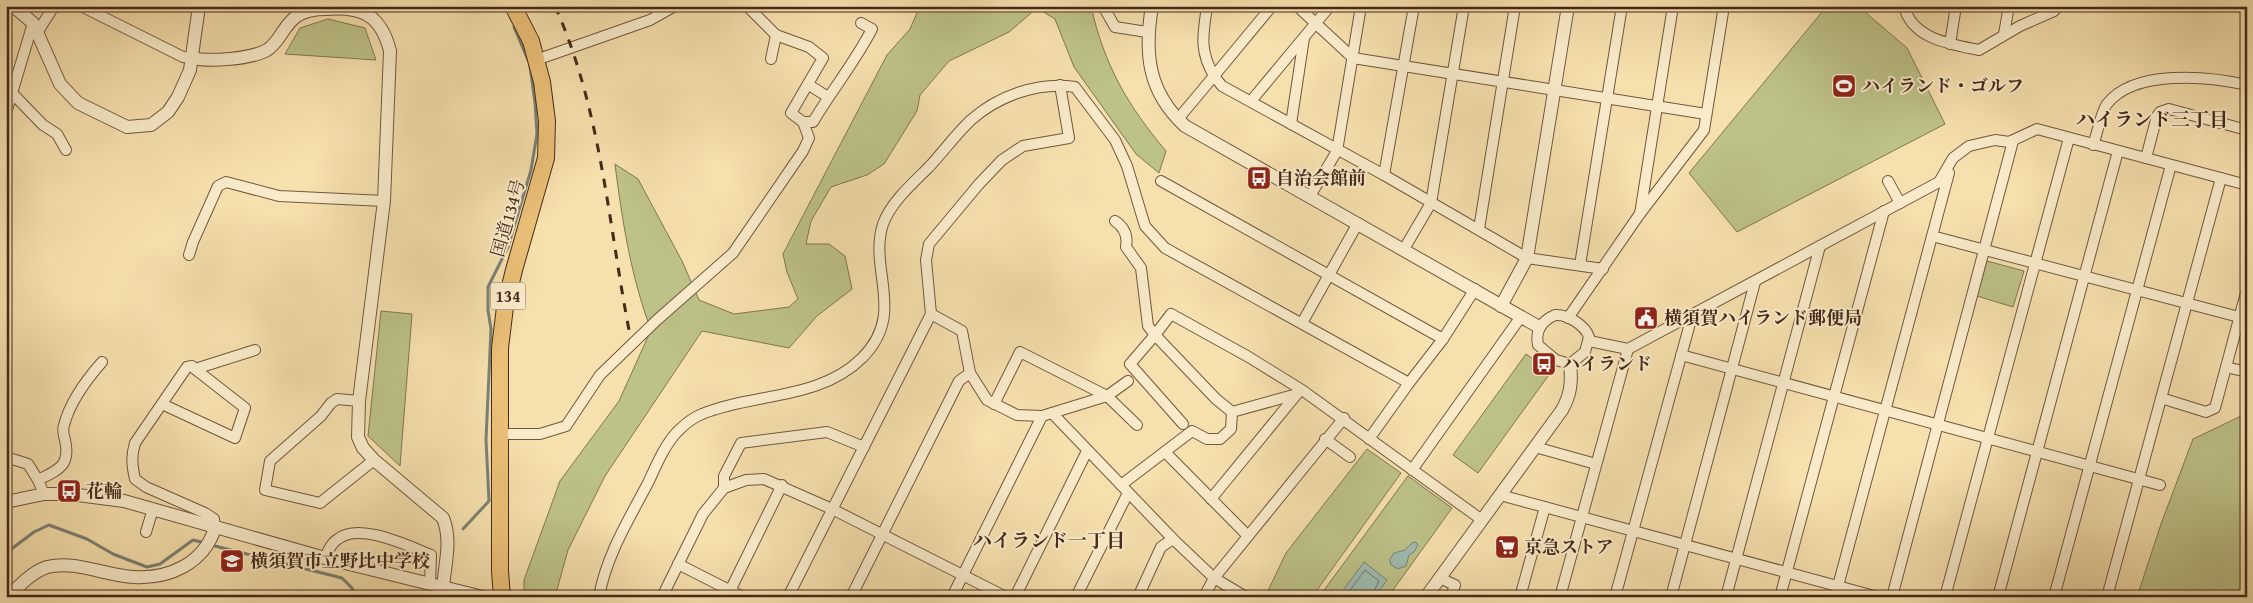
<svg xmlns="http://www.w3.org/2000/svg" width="2253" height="603" viewBox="0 0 2253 603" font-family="'Gentium Book Plus','Noto Serif JP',serif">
<rect width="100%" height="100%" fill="#f6e0ae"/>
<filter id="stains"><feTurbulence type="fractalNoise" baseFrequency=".004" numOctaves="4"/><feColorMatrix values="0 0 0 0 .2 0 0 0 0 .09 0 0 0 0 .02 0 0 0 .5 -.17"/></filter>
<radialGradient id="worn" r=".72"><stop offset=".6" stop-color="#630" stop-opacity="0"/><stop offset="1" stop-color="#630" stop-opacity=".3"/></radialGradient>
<g fill="#bdc289" stroke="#817652">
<path d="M920,6H1091C1104,65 1128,106 1166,151L1159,173L1136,154L1074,67L1055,19L1037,8L1009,32L949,61L920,95L917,111L884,164L867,175L831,187L811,221L806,244H829L845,256L852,289L817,316L789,348L702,331L605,476L568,550L555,597H524V580L560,481L619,401L651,330C631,277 622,220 615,164L638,179L682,261L699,300L734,314L789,307L798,299L787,272L783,254L887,55L910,29Z"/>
<polygon points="1827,6 1858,6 1907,48 1945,124 1737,232 1689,173"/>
<polygon points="328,19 365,28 376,60 285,54 300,28"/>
<polygon points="1987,261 2024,271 2013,307 1977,296"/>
<polygon points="381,311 412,314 400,466 368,436"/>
<polygon points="1526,354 1551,372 1478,473 1453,455"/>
<polygon points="2247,416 2247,597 2137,597 2161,524 2193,439 2239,417"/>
<polygon points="1367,449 1401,473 1312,597 1269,597 1266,595 1286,553"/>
<polygon points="1408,476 1452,508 1388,597 1319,597"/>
</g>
<g fill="#9ebcb1" stroke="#7a8175">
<polygon points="1416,542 1418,545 1414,552 1409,555 1406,566 1398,569 1391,565 1390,559 1394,553 1405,550 1412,543"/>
<polygon points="1364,562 1387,580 1375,597 1338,597"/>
</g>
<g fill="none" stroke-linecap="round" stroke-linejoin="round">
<polyline stroke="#727266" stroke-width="1" points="1345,597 1365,570 1379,581 1371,597"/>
<g stroke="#7a8175" stroke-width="3">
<polyline points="530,6 530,7"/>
<polyline points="514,27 528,60"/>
<polyline points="463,529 489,501 486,440 491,329 488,310 488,287 508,247 531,170 537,134 535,103 530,66"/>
<polyline points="211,545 342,578 352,588 355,597"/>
<polyline points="6,553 34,532 49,525 87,539 113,554 147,567 160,564 193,540 205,543"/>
</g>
<defs>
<g id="minor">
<polyline points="81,6 183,57 192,58"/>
<polyline points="708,6 712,6"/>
<polyline points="1103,6 1115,27 1147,32"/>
<path d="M1207,6C1203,35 1199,50 1214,76L1272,6"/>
<polyline points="1297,6 1353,58 1706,114"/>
<path d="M1904,6C1912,39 1950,44 1979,50L2020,26L2054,11L2058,6"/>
<polyline points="37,33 54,6"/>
<polyline points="2004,34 2009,6"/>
<polyline points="1950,44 1956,6"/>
<polyline points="771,59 776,35"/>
<polyline points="536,60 650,20 675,6"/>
<polyline points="809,85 828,97"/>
<polyline points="13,94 43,125 57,134 66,150"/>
<polyline points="1251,101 1330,6"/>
<polyline points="6,113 33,23"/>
<polyline points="1178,119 1214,76 1222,86 1384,175 1527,258 1603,269"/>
<path d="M803,122H813C832,90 855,62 872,29L861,23"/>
<polyline points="1291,124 1304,38"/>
<path d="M2093,145C2097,135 2101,112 2107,104C2134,69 2208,76 2247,85"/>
<polyline points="2146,158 2157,116 2160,112 2169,109 2247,130"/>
<polyline points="1384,175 1414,6"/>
<polyline points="1161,181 1443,339"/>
<polyline points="1888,181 1900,203"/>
<polyline points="1310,196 1337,151 1361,6"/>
<polyline points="1640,214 1673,6"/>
<path d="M1115,221C1124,227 1128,236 1126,247L1141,268L1148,326L1155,335L1130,364L1183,424"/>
<polyline points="1479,229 1515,6"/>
<polyline points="1932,236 2239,317"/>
<polyline points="1404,249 1431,203 1464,6"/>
<polyline points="189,255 193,242 218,186 226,182 279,196 384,201"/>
<polyline points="1580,265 1622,6"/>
<polyline points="931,314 962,331 970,373 987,400 1017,415 1042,416 1107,396 1137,425"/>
<path d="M1555,315C1567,314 1585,325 1589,337L1585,352L1570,364L1556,360L1538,345C1535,330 1542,321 1555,315Z"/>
<polyline points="1568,318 1639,215 1704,130 1724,6"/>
<polyline points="1302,323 1358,223"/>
<polyline points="1589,341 1628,349 1939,182 1953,158 1969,146 1995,140 2009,142 2037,129 2247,185"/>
<polyline points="1681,355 2160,485"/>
<polyline points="2226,367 2247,372"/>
<polyline points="2161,398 2206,412 2215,408 2247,289"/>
<polyline points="359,401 337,399 331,403 321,416 270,461 265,490 320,503 374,460"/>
<polyline points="162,404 235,438 245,408 195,369"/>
<polyline points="994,404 1020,352 1107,396 1128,381"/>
<polyline points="1232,412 1216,399 1155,335 1171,314 1247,356 1302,390 1482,520"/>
<polyline points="1052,413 1173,539 1214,578 1246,597"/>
<polyline points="500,434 540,434 566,426 600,375 657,320 733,253 803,151 809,138 803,122 791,113 823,58 809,47 776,35 747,6"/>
<polyline points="1325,439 1350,457"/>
<polyline points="1369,439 1409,383"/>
<polyline points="1535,447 1596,464"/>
<polyline points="1165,452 1248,536"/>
<polyline points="6,457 28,464 38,480 44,494"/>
<polyline points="1412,470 1520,318"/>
<path d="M38,480C58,470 71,466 65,440C64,436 62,430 64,425C70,402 87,379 102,362"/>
<polyline points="1121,485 1192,431 1207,439 1220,439 1231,429 1232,412 1297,394"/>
<polyline points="724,488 724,476 741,443 827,432 864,447"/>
<polyline points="1500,495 1878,597"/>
<polyline points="1211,499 1297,394"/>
<path d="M215,528L214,519L205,513L146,487L135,479C132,466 131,456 135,443L187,367L192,366L195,369L255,350"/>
<polyline points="146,532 153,509"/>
<path d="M325,558C328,551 331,543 338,539C360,522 408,546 431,555L430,584"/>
<polyline points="678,564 743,597"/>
<polyline points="1444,580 1455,585 1451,597"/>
<path d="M599,597C606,556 629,519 648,483C656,466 664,446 677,432C683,426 694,417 702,414C753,393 820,400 862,358C907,313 868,270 883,224C891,202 913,183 929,167C943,152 956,134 971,120C998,96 1039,81 1075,87L1115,140L1127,166L1145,226L1165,248L1409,383L1443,339L1475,289"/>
<polyline points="662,597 703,514 724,488 746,480 764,479 832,509 1006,597"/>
<polyline points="727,597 782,485"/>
<polyline points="788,597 931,314 926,260 929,244 979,184 1002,160 1023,146 1069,138 1060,85"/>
<polyline points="851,597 959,381 970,373"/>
<polyline points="952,597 1042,416"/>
<polyline points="1015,597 1087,451"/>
<polyline points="1076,597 1128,493"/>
<polyline points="1138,597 1161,547 1173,539"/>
<polyline points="1204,597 1214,578 1344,418"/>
<polyline points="1520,597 1545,507"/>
<polyline points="1560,597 1628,349"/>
<polyline points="1615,597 1692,316"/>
<polyline points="1671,597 1755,282"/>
<polyline points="1726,597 1820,246"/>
<polyline points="1780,597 1884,211"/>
<polyline points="1835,597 1949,173"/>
<polyline points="1892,597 2013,141"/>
<polyline points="1945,597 2069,138"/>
<polyline points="1998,597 2118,151"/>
<polyline points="2054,597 2171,165"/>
<polyline points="2107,597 2221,178"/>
</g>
<g id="tertiary">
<polyline points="13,6 33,23 60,84 78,103 127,127 151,125 168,112 178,97 190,70 199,6"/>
<path d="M1152,6C1144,54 1148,92 1185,126L1539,327"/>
<path d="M192,58C209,62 251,59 267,50C280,42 284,24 297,16C306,10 316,9 326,9C362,6 381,15 390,51L384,201L359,401L358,437L363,448L374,460L443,518C452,540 445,564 443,587"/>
<polyline points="1501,306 1527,258 1568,6"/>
<polyline points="6,502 44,494 70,494 124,501 325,558 483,597"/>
<path d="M8,597C19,586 32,572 47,567C77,560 105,576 134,577C170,579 204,563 215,528"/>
<path d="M1426,597L1562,410C1571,394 1572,382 1570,364"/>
</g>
<polyline id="trunk" points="502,597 500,571 500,348 505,307 514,270 546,158 547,121 542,82 531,41 513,6"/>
</defs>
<use href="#minor" stroke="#71573f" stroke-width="12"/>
<use href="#tertiary" stroke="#71573f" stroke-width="14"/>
<use href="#trunk" stroke="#45291a" stroke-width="18"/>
<use href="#minor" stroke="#f9ebca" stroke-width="10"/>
<use href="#tertiary" stroke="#f9ebca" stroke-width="12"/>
<use href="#trunk" stroke="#ebc077" stroke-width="16"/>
<path stroke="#45291a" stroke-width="3" stroke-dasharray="9 9" stroke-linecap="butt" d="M555,6C601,109 608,221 629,330"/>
</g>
<defs>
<symbol id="stadium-square" viewBox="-11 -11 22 22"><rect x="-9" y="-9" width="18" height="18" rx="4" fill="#8f2418" stroke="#f9ebca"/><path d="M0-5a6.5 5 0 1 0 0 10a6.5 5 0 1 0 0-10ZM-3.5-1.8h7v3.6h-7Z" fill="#fff"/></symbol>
<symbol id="bus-square" viewBox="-11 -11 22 22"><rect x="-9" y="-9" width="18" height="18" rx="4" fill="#8f2418" stroke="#f9ebca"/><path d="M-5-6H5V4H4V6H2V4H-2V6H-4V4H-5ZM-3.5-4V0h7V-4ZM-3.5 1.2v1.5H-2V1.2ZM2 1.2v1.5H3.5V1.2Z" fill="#fff"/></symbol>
<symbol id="civic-square" viewBox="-11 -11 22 22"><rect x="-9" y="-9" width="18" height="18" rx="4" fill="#8f2418" stroke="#f9ebca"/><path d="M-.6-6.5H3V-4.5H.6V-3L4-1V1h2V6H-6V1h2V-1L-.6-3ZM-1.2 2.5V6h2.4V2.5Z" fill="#fff"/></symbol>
<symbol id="supermarket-square" viewBox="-11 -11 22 22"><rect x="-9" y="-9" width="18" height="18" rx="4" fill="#8f2418" stroke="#f9ebca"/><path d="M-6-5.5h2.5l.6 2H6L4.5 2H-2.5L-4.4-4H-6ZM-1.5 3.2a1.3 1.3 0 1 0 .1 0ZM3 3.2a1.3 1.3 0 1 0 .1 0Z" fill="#fff"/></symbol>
<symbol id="school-square" viewBox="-11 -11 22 22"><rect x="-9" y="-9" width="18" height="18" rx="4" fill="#8f2418" stroke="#f9ebca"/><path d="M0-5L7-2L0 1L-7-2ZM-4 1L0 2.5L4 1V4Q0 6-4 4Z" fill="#fff"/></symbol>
</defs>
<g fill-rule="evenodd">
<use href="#stadium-square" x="1830" y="72" width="28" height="28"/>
<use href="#bus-square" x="1245" y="164" width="28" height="28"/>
<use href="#civic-square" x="1632" y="304" width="28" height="28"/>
<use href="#bus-square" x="1530" y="350" width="28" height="28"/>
<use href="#bus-square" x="55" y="477" width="28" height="28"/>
<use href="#supermarket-square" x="1493" y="533" width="28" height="28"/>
<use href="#school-square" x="218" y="547" width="28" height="28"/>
</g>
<g text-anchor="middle" stroke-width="4" stroke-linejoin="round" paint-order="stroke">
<rect fill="#f9ebca" stroke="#7b634f" stroke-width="1" x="490.5" y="282.5" width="35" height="27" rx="4"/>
<g font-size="16" font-weight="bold" fill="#45291a">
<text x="508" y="302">134</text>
</g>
<g font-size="18" font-weight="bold" fill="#45291a" stroke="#f9ebca" text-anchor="start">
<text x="1862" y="92">ハイランド・ゴルフ</text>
<text x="1276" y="184">自治会館前</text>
<text x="1664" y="324">横須賀ハイランド郵便局</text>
<text x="1562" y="370">ハイランド</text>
<text x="86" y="497">花輪</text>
<text x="1524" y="553">京急ストア</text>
<text x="250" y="567">横須賀市立野比中学校</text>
</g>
<g font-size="18" fill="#45291a" stroke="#f9ebca">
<text transform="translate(508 218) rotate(-74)" y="6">国道134号</text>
</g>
<g font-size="19" font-weight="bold" fill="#45291a" stroke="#f9ebca">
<text x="2152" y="126">ハイランド三丁目</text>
<text x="1049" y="547">ハイランド一丁目</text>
</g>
</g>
<rect width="2253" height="603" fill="none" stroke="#f6e0ae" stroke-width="25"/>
<rect x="8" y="8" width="2238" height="588" fill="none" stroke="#45291a" stroke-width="2.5"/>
<rect x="12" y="12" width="2228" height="578" fill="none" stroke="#45291a"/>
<rect width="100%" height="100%" filter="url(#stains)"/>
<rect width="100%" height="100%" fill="url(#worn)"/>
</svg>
